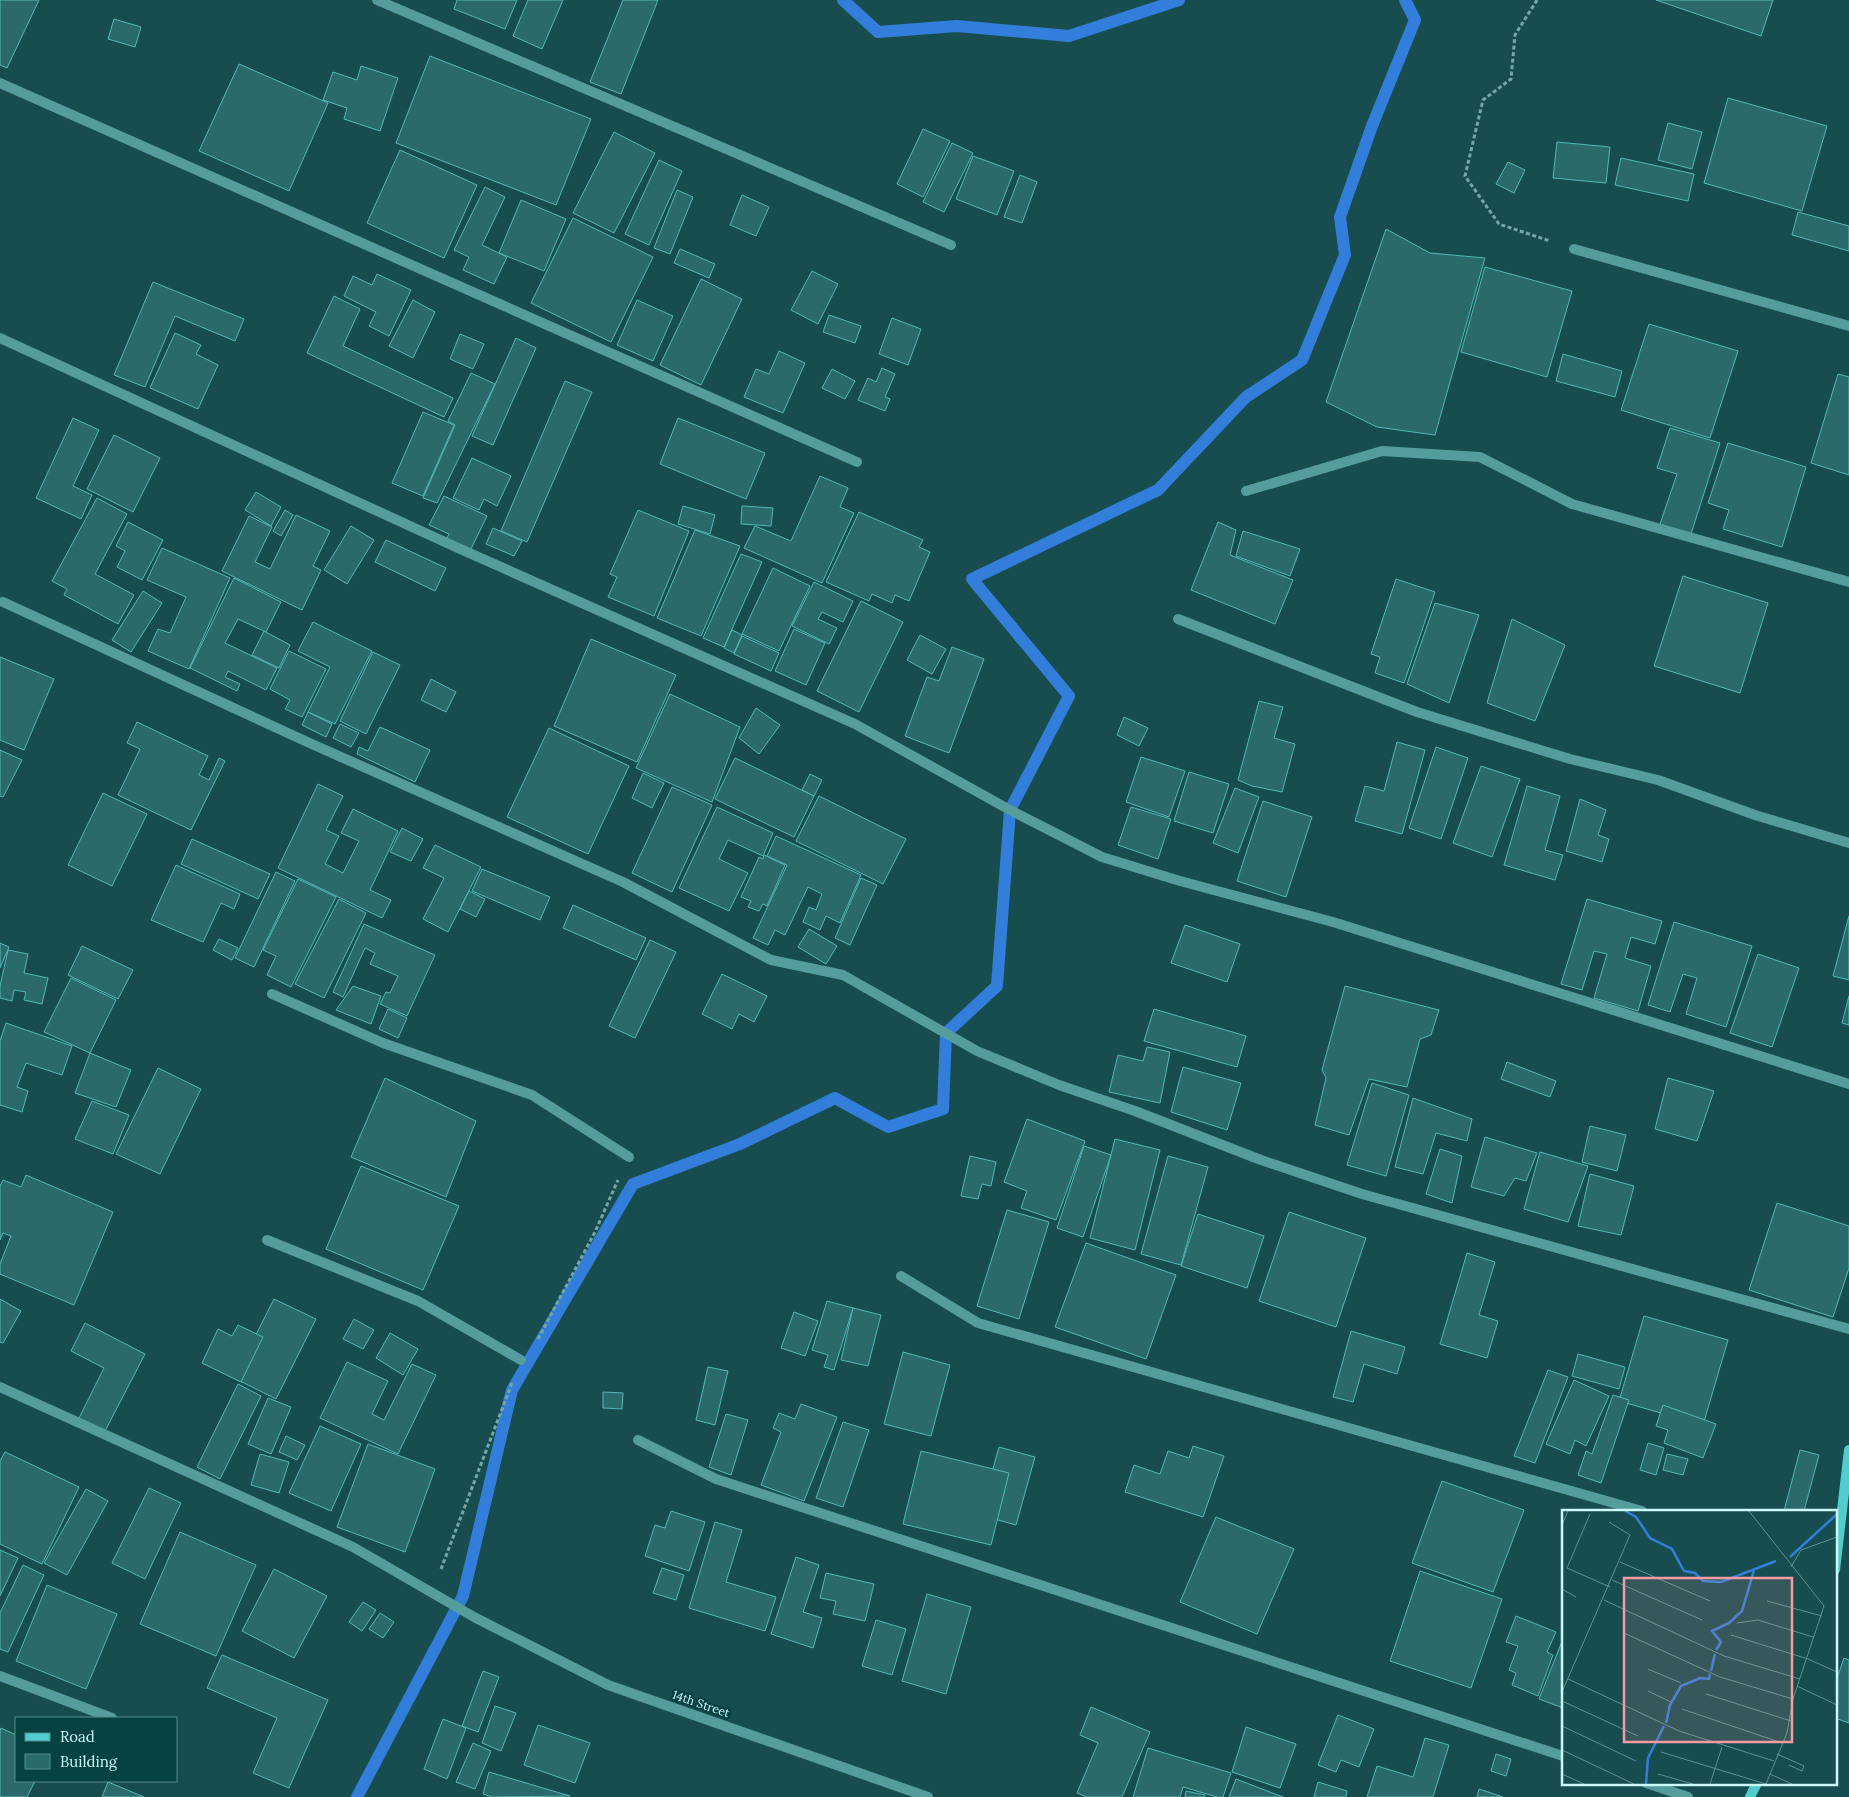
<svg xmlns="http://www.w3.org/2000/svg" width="1849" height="1797" viewBox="0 0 1849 1797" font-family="Lora,serif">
<rect width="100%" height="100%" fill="#174d4e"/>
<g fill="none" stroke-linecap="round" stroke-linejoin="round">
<g stroke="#347edb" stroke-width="12">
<polyline points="843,0 878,32 957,26 1069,36 1179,0"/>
<polyline points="357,1797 463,1596 512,1390 633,1184 740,1144 835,1098 888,1127 943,1109 946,1033 997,986 1010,810 1069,696 972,579 1158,490 1246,397 1302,360 1345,255 1340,217 1372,126 1415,20 1405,0"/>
</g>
</g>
<g fill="#2b6a6b" stroke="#55b8b9">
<polygon points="0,0 39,0 7,68 0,65"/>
<polygon points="457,0 517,0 505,29 454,9"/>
<polygon points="528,0 563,0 542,49 513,36"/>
<polygon points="623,0 658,0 621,94 590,82"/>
<polygon points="1656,0 1773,0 1761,36"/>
<polygon points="114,19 141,27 135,47 108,39"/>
<polygon points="430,56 591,119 556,205 396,143"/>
<polygon points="239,64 328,103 289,191 199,151"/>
<polygon points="361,66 398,78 380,131 344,119 347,108 323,100 333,72 357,80"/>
<polygon points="1728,98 1827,126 1802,211 1704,183"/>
<polygon points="1668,123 1702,132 1692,169 1658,160"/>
<polygon points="923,129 950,141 923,197 897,184"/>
<polygon points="614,132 655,153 614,233 573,213"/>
<polygon points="1557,142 1610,147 1606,183 1553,178"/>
<polygon points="952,143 973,153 944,212 923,202"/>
<polygon points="400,150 477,185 444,258 367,223"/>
<polygon points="973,156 1014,171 997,215 956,199"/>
<polygon points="1621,158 1694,174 1688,201 1615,185"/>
<polygon points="659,160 682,171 649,245 625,234"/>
<polygon points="1508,162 1525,170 1514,193 1496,184"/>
<polygon points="1020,175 1037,182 1022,223 1004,217"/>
<polygon points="485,187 505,197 482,245 507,257 494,284 463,270 469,257 454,250"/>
<polygon points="677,190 693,197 670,254 654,248"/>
<polygon points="742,195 769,207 756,236 730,225"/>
<polygon points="521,200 566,219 544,271 499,253"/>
<polygon points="1798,212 1849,226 1849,251 1792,235"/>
<polygon points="573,218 653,257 611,342 531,303"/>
<polygon points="1386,229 1430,253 1485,258 1435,435 1377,427 1326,402"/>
<polygon points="680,249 715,264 709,278 674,263"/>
<polygon points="1485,267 1572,291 1547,377 1461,352"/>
<polygon points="812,271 838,284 818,324 791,310"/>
<polygon points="377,274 411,290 389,336 369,326 376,312 344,296 353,276 372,285"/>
<polygon points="701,279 742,299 701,385 660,365"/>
<polygon points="153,282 244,319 235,341 175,316 145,387 114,375"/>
<polygon points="334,296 360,309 343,346 453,398 444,417 307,353"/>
<polygon points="413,300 435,312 413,358 389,346"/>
<polygon points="637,300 673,316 653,361 617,345"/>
<polygon points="829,315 861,326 855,343 823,332"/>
<polygon points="892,318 921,329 908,365 879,354"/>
<polygon points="1649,324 1738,351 1710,438 1621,410"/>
<polygon points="175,333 201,345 196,354 218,365 198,409 150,388"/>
<polygon points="460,334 484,344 473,369 450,359"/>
<polygon points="516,338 536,348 493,445 472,436"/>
<polygon points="779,351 805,363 783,413 744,397 756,369 769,374"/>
<polygon points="1563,354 1622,371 1615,397 1556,381"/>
<polygon points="882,368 895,374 885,397 890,399 885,411 858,400 868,378 876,382"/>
<polygon points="832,369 855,381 845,399 822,388"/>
<polygon points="471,373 495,384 437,503 423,498 455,425 448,421"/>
<polygon points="1838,374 1849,377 1849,475 1811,463"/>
<polygon points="565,381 592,392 527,542 501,531"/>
<polygon points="423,412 454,425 423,496 392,483"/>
<polygon points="73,418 99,430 73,486 92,495 81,519 36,498"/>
<polygon points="678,418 765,453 746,499 660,464"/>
<polygon points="1670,428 1720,443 1691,534 1660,524 1677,474 1657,468"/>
<polygon points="114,435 160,458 133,512 87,489"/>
<polygon points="1728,443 1806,467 1782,547 1723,529 1729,510 1708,503"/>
<polygon points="472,458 511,476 497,506 484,499 479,510 453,498"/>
<polygon points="820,476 848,488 840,507 854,513 822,583 744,548 755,526 791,541"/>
<polygon points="256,492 281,507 271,526 245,510"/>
<polygon points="444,496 487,516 470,551 446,540 449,534 429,525"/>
<polygon points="97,498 127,514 95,574 134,595 118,624 64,595 67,589 52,581"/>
<polygon points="683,506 715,515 710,534 678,524"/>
<polygon points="742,506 773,508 771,526 741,524"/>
<polygon points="285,510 293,515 281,536 273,531"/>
<polygon points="638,510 689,531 654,616 608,597 617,577 610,574"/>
<polygon points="859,512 923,540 919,547 930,552 909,601 895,595 892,603 872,594 869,601 826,582"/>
<polygon points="296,515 330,531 313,566 321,570 302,610 222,571 249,516 272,527 255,562 270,569"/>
<polygon points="128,522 163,540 142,580 117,567 125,551 116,546"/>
<polygon points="1218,522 1236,530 1230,555 1293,580 1275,624 1191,590"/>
<polygon points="351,526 374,540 347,584 324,570"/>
<polygon points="493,528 522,541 514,556 486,544"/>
<polygon points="695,530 740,546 701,636 657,618"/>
<polygon points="1243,531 1300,549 1290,576 1236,556"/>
<polygon points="386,540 446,568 435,591 375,562"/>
<polygon points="162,548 230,578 189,669 148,651 158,629 170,633 186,597 147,580"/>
<polygon points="741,554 762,562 724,647 703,638"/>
<polygon points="773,568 810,586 779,651 742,634"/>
<polygon points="1683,576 1768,603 1740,693 1654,666"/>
<polygon points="234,578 281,602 266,632 238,619 225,643 277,668 266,690 228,671 225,677 240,684 237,691 190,668"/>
<polygon points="1396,579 1435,592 1404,683 1375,673 1380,657 1371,654"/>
<polygon points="814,582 853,601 843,622 822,612 818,619 837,628 829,644 792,626"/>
<polygon points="143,591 162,603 131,652 112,640"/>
<polygon points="861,601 903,622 859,712 817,691"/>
<polygon points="1435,603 1479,615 1449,703 1407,684"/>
<polygon points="1512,619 1565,645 1535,721 1487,703"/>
<polygon points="313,622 372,651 335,724 308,712 330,667 298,651"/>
<polygon points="794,629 825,643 806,685 775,671"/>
<polygon points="732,630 742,635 734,653 724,648"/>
<polygon points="264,631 290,645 279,668 252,655"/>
<polygon points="920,635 946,649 932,674 907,660"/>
<polygon points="742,636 779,653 771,671 734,654"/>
<polygon points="591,639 676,675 637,762 554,726"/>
<polygon points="952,647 984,659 949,753 905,736 927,677 939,681"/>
<polygon points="289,651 326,669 302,717 285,709 290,700 270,689"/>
<polygon points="373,652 400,665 366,734 340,721"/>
<polygon points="0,657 54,679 24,750 0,740"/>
<polygon points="431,679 456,692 446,712 421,700"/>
<polygon points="670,694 740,727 712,802 636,768"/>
<polygon points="1259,701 1283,707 1274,738 1295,744 1282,792 1252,786 1238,780"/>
<polygon points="756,708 780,725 759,754 739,738"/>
<polygon points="308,712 332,724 326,737 302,725"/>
<polygon points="1124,717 1148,728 1139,746 1117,735"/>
<polygon points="137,722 208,756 199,775 209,780 219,758 225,761 191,830 118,795 140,749 127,743"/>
<polygon points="340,724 359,733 351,747 333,738"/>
<polygon points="380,727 430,750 415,782 357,754 359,747 368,751"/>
<polygon points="549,728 629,766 588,854 507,817"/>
<polygon points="1397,742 1425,750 1402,834 1355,821 1365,786 1384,791"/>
<polygon points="1436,747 1468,758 1441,839 1409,828"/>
<polygon points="0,750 22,760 3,797 0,796"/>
<polygon points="1141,757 1185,771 1169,817 1126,802"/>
<polygon points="735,758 814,796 794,837 715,799"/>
<polygon points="1481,766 1520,779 1492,857 1453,843"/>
<polygon points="1189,772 1229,784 1213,833 1174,821"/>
<polygon points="643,773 664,783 652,808 632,798"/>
<polygon points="810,774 822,780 814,796 802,790"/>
<polygon points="318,784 343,796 326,830 339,836 325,864 343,873 359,841 341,833 353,809 398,831 370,890 391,900 382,918 278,868"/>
<polygon points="1527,786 1560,796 1545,850 1563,855 1555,880 1504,865"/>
<polygon points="672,787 712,805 672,892 632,873"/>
<polygon points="1235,788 1259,797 1238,853 1213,843"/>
<polygon points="103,793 147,814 112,886 68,865"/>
<polygon points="819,796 906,839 883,884 796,841"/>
<polygon points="1580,799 1606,810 1598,835 1609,839 1602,862 1566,851"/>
<polygon points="1263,801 1312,817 1286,897 1237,881"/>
<polygon points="717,807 773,833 763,856 728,840 719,859 748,873 729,911 679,888"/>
<polygon points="1131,807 1171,819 1158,859 1118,845"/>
<polygon points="402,828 423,839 411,861 390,852"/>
<polygon points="776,836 861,875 840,923 826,916 820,930 803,922 809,907 816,910 822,894 808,887 785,935 775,930 768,945 753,938 787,865 767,856"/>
<polygon points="192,839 270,874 258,899 181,864"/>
<polygon points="435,845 481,867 448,932 423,919 444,878 423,868"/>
<polygon points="764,855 785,865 767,906 763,904 759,911 748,907 751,901 741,897 759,857 763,859"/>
<polygon points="176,865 240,894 234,909 221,903 203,942 151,920"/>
<polygon points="482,869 550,897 540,920 472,891"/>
<polygon points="276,872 295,881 254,967 235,958"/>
<polygon points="861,878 877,885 850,945 835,938"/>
<polygon points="298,879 336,897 291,987 267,975 276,956 263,950"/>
<polygon points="469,891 485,899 476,917 460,909"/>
<polygon points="339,899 366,913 324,998 295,984"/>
<polygon points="1587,899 1662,921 1655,944 1631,937 1625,958 1651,966 1638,1011 1594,998 1607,954 1594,951 1582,990 1561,984"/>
<polygon points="573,905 646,938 636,960 563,928"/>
<polygon points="1849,916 1849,980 1833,976"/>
<polygon points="1674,922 1752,946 1726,1027 1686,1014 1697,978 1683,974 1670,1012 1648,1005"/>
<polygon points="364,924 435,955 407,1016 380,1004 386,992 390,993 398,976 370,964 375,953 365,948 343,997 333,992"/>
<polygon points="1185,925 1240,944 1227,982 1171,963"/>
<polygon points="809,929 837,946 826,964 798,947"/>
<polygon points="219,939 238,948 232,960 213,950"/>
<polygon points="650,940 676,952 635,1038 609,1026"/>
<polygon points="0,943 9,947 0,968"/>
<polygon points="82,946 133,970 118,999 68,975"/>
<polygon points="8,950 28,954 24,973 48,978 42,1004 24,1000 26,992 14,990 12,1001 0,998 0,986"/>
<polygon points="1758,954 1799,968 1772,1047 1730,1033"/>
<polygon points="722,974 767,996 754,1022 739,1014 732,1029 702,1014"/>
<polygon points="71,978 116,1000 90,1053 44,1032"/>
<polygon points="353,986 381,996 371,1024 336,1010"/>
<polygon points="1345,986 1439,1010 1431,1035 1420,1039 1407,1087 1369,1079 1349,1135 1315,1125 1326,1078 1322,1070"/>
<polygon points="1849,996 1849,1025 1842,1023"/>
<polygon points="388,1009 407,1018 398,1038 379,1029"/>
<polygon points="1154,1009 1246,1036 1237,1067 1144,1041"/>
<polygon points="6,1023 72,1046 62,1075 26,1063 17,1087 28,1091 22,1112 0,1105 0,1041"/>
<polygon points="1147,1047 1170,1052 1160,1103 1109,1092 1118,1055 1143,1061"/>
<polygon points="90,1053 131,1070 116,1107 75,1093"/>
<polygon points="1507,1062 1556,1081 1550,1097 1501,1079"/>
<polygon points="1183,1067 1241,1083 1227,1130 1171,1112"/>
<polygon points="158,1068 201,1089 160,1174 116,1154"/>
<polygon points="385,1078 476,1121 446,1197 351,1157"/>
<polygon points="1668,1078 1714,1091 1697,1141 1655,1129"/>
<polygon points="1372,1083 1409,1095 1386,1176 1347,1165"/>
<polygon points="1413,1098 1472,1119 1467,1141 1436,1133 1423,1174 1395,1167"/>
<polygon points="92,1101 129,1115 113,1154 75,1139"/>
<polygon points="1027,1119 1085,1141 1056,1220 1021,1208 1027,1191 1004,1182"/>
<polygon points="1590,1126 1626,1135 1617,1171 1582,1162"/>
<polygon points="1485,1137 1537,1153 1526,1181 1515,1178 1504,1196 1471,1187"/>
<polygon points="1115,1139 1160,1150 1135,1250 1090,1238"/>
<polygon points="1084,1146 1111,1155 1083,1237 1057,1228"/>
<polygon points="1440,1149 1462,1156 1452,1203 1426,1194"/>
<polygon points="1540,1152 1588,1166 1568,1222 1524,1209"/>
<polygon points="970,1156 996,1162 991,1186 982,1184 978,1199 961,1196"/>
<polygon points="1168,1156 1208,1167 1181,1265 1141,1254"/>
<polygon points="361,1166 459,1206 423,1290 326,1249"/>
<polygon points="1590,1174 1634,1186 1621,1235 1578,1226"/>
<polygon points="26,1175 113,1212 74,1305 0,1274 0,1264 11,1236 3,1233 0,1240 0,1186 3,1180 21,1187"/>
<polygon points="1777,1203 1849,1226 1849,1268 1833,1317 1749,1290"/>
<polygon points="1007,1210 1049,1222 1019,1319 977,1306"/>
<polygon points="1289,1212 1366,1238 1336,1327 1259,1301"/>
<polygon points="1198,1214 1264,1236 1247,1288 1181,1266"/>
<polygon points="1086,1243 1176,1275 1146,1359 1055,1327"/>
<polygon points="1467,1253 1495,1262 1479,1315 1498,1321 1487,1358 1440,1344"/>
<polygon points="0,1299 21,1311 3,1343 0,1342"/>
<polygon points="274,1299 316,1319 276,1399 234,1378"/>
<polygon points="827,1301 853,1308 834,1370 824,1367 828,1355 812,1350"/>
<polygon points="853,1308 881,1315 868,1366 841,1360"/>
<polygon points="794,1312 818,1321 805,1356 781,1348"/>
<polygon points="1644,1316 1728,1340 1703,1425 1619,1401"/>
<polygon points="354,1319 374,1330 363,1349 343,1339"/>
<polygon points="85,1323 145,1354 104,1433 78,1420 104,1368 71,1351"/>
<polygon points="238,1325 263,1337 241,1382 202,1363 218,1329 232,1336"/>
<polygon points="1351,1331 1405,1347 1397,1374 1364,1364 1353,1402 1333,1397"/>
<polygon points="390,1333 418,1349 403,1375 376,1358"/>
<polygon points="903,1352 950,1365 931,1436 884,1424"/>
<polygon points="1578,1354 1625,1367 1619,1389 1572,1376"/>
<polygon points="347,1362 388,1381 372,1414 384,1420 412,1364 436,1375 398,1454 320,1418"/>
<polygon points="708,1367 728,1371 715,1425 696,1420"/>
<polygon points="1548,1370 1568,1377 1535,1463 1514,1456"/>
<polygon points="1574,1380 1609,1396 1586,1446 1575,1440 1570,1454 1546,1444"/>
<polygon points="238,1384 261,1396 220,1479 197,1467"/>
<polygon points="603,1392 623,1393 622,1409 603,1408"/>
<polygon points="1613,1395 1629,1400 1601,1483 1578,1475 1586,1451 1592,1454"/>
<polygon points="268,1398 291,1407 271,1454 248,1444"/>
<polygon points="801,1404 837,1417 804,1501 761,1485 781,1432 773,1428 779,1413 795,1419"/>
<polygon points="1663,1405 1716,1424 1703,1458 1664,1443 1668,1430 1656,1426"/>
<polygon points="726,1414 748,1420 731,1475 709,1467"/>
<polygon points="843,1422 869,1430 843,1507 816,1498"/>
<polygon points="320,1426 361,1444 331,1511 289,1493"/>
<polygon points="286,1436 305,1445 297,1460 279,1452"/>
<polygon points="1648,1443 1664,1448 1656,1475 1640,1470"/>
<polygon points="368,1444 435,1469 405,1552 337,1527"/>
<polygon points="1193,1446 1224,1456 1203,1517 1125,1492 1134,1465 1160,1474 1168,1451 1189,1458"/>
<polygon points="999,1447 1035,1457 1016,1525 980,1515"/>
<polygon points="1800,1450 1819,1455 1804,1511 1784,1511"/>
<polygon points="921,1451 1009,1473 991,1545 903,1524"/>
<polygon points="5,1452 79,1487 42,1564 0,1544 0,1461"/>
<polygon points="260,1454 289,1462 279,1493 251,1485"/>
<polygon points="1667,1454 1688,1459 1683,1475 1663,1470"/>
<polygon points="1442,1481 1524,1510 1493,1592 1412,1563"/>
<polygon points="149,1488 181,1503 145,1579 112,1563"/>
<polygon points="86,1489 108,1501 67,1575 44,1563"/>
<polygon points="671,1511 705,1522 689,1571 645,1556 655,1525 665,1528"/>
<polygon points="1216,1517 1294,1549 1257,1634 1180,1602"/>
<polygon points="715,1522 742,1530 726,1582 776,1597 765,1631 689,1608"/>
<polygon points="180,1532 256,1565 216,1656 140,1624"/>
<polygon points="0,1550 18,1558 0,1596"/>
<polygon points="796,1557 819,1565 803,1612 822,1618 813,1648 771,1634"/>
<polygon points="23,1565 44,1575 8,1652 0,1649 0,1613"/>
<polygon points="662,1568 684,1575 676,1600 653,1593"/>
<polygon points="274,1569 327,1596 294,1658 242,1631"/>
<polygon points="1420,1571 1502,1599 1471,1688 1390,1661"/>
<polygon points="826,1573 874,1584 865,1621 833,1614 836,1601 820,1598"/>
<polygon points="47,1585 117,1614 86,1689 16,1661"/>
<polygon points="927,1594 971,1607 946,1694 902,1681"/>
<polygon points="363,1602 376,1610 362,1631 349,1622"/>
<polygon points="380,1613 394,1622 383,1638 369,1629"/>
<polygon points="1516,1616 1556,1632 1547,1652 1553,1655 1538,1696 1512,1685 1516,1673 1509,1670 1518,1646 1506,1642"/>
<polygon points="876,1620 906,1629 892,1675 862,1666"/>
<polygon points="1563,1639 1563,1708 1539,1699"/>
<polygon points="222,1655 328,1700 289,1788 253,1773 277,1718 207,1688"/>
<polygon points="1844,1658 1849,1660 1849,1723 1835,1718 1835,1684"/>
<polygon points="483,1671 499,1677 478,1732 462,1726"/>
<polygon points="495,1706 516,1713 501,1751 482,1743"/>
<polygon points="1091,1707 1150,1732 1122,1797 1087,1797 1077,1793 1098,1743 1080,1735"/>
<polygon points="1338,1715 1374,1729 1359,1767 1341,1760 1336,1772 1318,1765"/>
<polygon points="443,1719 466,1728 447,1779 424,1769"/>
<polygon points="538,1725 590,1743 575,1783 524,1765"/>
<polygon points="1246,1727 1296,1744 1280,1788 1232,1772"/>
<polygon points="1,1728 16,1735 16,1781 35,1781 27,1797 0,1797 0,1731"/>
<polygon points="1425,1738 1449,1745 1433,1797 1367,1797 1377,1766 1413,1777"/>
<polygon points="473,1743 491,1751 475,1789 456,1782"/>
<polygon points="1148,1748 1231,1773 1223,1797 1217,1797 1183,1787 1180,1797 1133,1797"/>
<polygon points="1496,1754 1511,1759 1506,1776 1491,1771"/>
<polygon points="489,1772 570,1796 492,1797 483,1794"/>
<polygon points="1236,1779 1283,1797 1229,1797"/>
<polygon points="108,1782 144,1797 102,1797"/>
<polygon points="1318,1782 1347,1791 1346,1797 1314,1797"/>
<polygon points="1479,1789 1503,1797 1477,1797"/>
<polygon points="1186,1791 1205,1795 1205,1797 1185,1797"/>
</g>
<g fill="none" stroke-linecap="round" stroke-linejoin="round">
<g stroke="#75a7a7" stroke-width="3" stroke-dasharray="4 2.5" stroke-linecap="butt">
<polyline points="1537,0 1515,35 1511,79 1483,100 1465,176 1499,224 1550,241"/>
<polyline points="538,1339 595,1232 618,1180"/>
<polyline points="441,1569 512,1383"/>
</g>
<g stroke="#559c9d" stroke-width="10">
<polyline points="377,0 951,245"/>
<polyline points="0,83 857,462"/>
<polyline points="1574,249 1849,326"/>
<polyline points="0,338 458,548 855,724 1010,810 1102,857 1180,881 1333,922 1849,1084"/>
<polyline points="1246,491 1382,451 1480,457 1572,504 1849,582"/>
<polyline points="3,602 314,745 623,882 771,960 843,975 977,1051 1059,1085 1135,1111 1261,1160 1362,1194 1849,1329"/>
<polyline points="1178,619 1417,712 1570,759 1658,780 1755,815 1849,843"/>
<polyline points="272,994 383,1043 532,1095 629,1157"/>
<polyline points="267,1240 418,1301 521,1360"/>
<polyline points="901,1276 978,1323 1642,1511"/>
<polyline points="0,1387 353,1547 474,1617 608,1685 928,1797"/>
<polyline points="638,1440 716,1479 1563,1756"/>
<polyline points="0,1676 112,1718"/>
<polyline points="1646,1783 1688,1797"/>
</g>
<g stroke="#51cdce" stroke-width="10">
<polyline points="1835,1570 1849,1450"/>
<polyline points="1750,1797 1757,1783"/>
</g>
</g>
<g text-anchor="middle" stroke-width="4.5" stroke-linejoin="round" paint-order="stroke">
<g font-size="12" fill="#ccf9f9" stroke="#074243">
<text transform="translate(701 1704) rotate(19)" y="4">14th Street</text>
</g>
</g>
<g transform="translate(1562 1510)">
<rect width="275" height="275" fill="#174d4e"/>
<path fill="none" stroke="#347edb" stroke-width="2.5" d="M63,1L74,7L88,28L110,39L122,61L133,63L141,71L159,72L214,51M228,47L275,4M154,140L159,132L150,121L167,113L180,101L192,60M149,161L153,144M104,213L108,195L119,176L138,168L147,169L148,164M84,274L86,248L102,216"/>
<path fill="none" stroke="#5f9292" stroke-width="1" d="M187,1L262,96L231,189L225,223L204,274M28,4L5,58L48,77M0,15L6,1M58,52L148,91M229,57L239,40L275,27M50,70L140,110M0,79L14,87M42,90L162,146L238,169M205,91L260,106M175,113L196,110L251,127M62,123L158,167L231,189M169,125L246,149L275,162M86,159L119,173M6,169L117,221L212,251M235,176L275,195M86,181L109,192M0,182L68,25L47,12M144,184L229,211M0,191L76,226M120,199L220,233M0,216L74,251M0,240L72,274M99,242L204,274M215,244L242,256L240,261L227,255M0,264L22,274M96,264L131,274M208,264L230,274M148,274L160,237"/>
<path fill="#f49aa0" fill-opacity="0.15" stroke="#f49aa0" stroke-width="2.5" d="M62,68H230V232H62Z"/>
<rect width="275" height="275" fill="none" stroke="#ccf9f9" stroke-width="2.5"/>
</g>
<rect x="15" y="1717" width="162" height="65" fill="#074243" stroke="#568b8c"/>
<rect x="25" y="1733" width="25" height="8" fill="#51cdce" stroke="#568b8c"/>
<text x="60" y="1742" font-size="15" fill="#ccf9f9">Road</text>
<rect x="25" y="1754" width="25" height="15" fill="#2b6a6b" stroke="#568b8c"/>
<text x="60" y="1767" font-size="15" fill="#ccf9f9">Building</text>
</svg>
